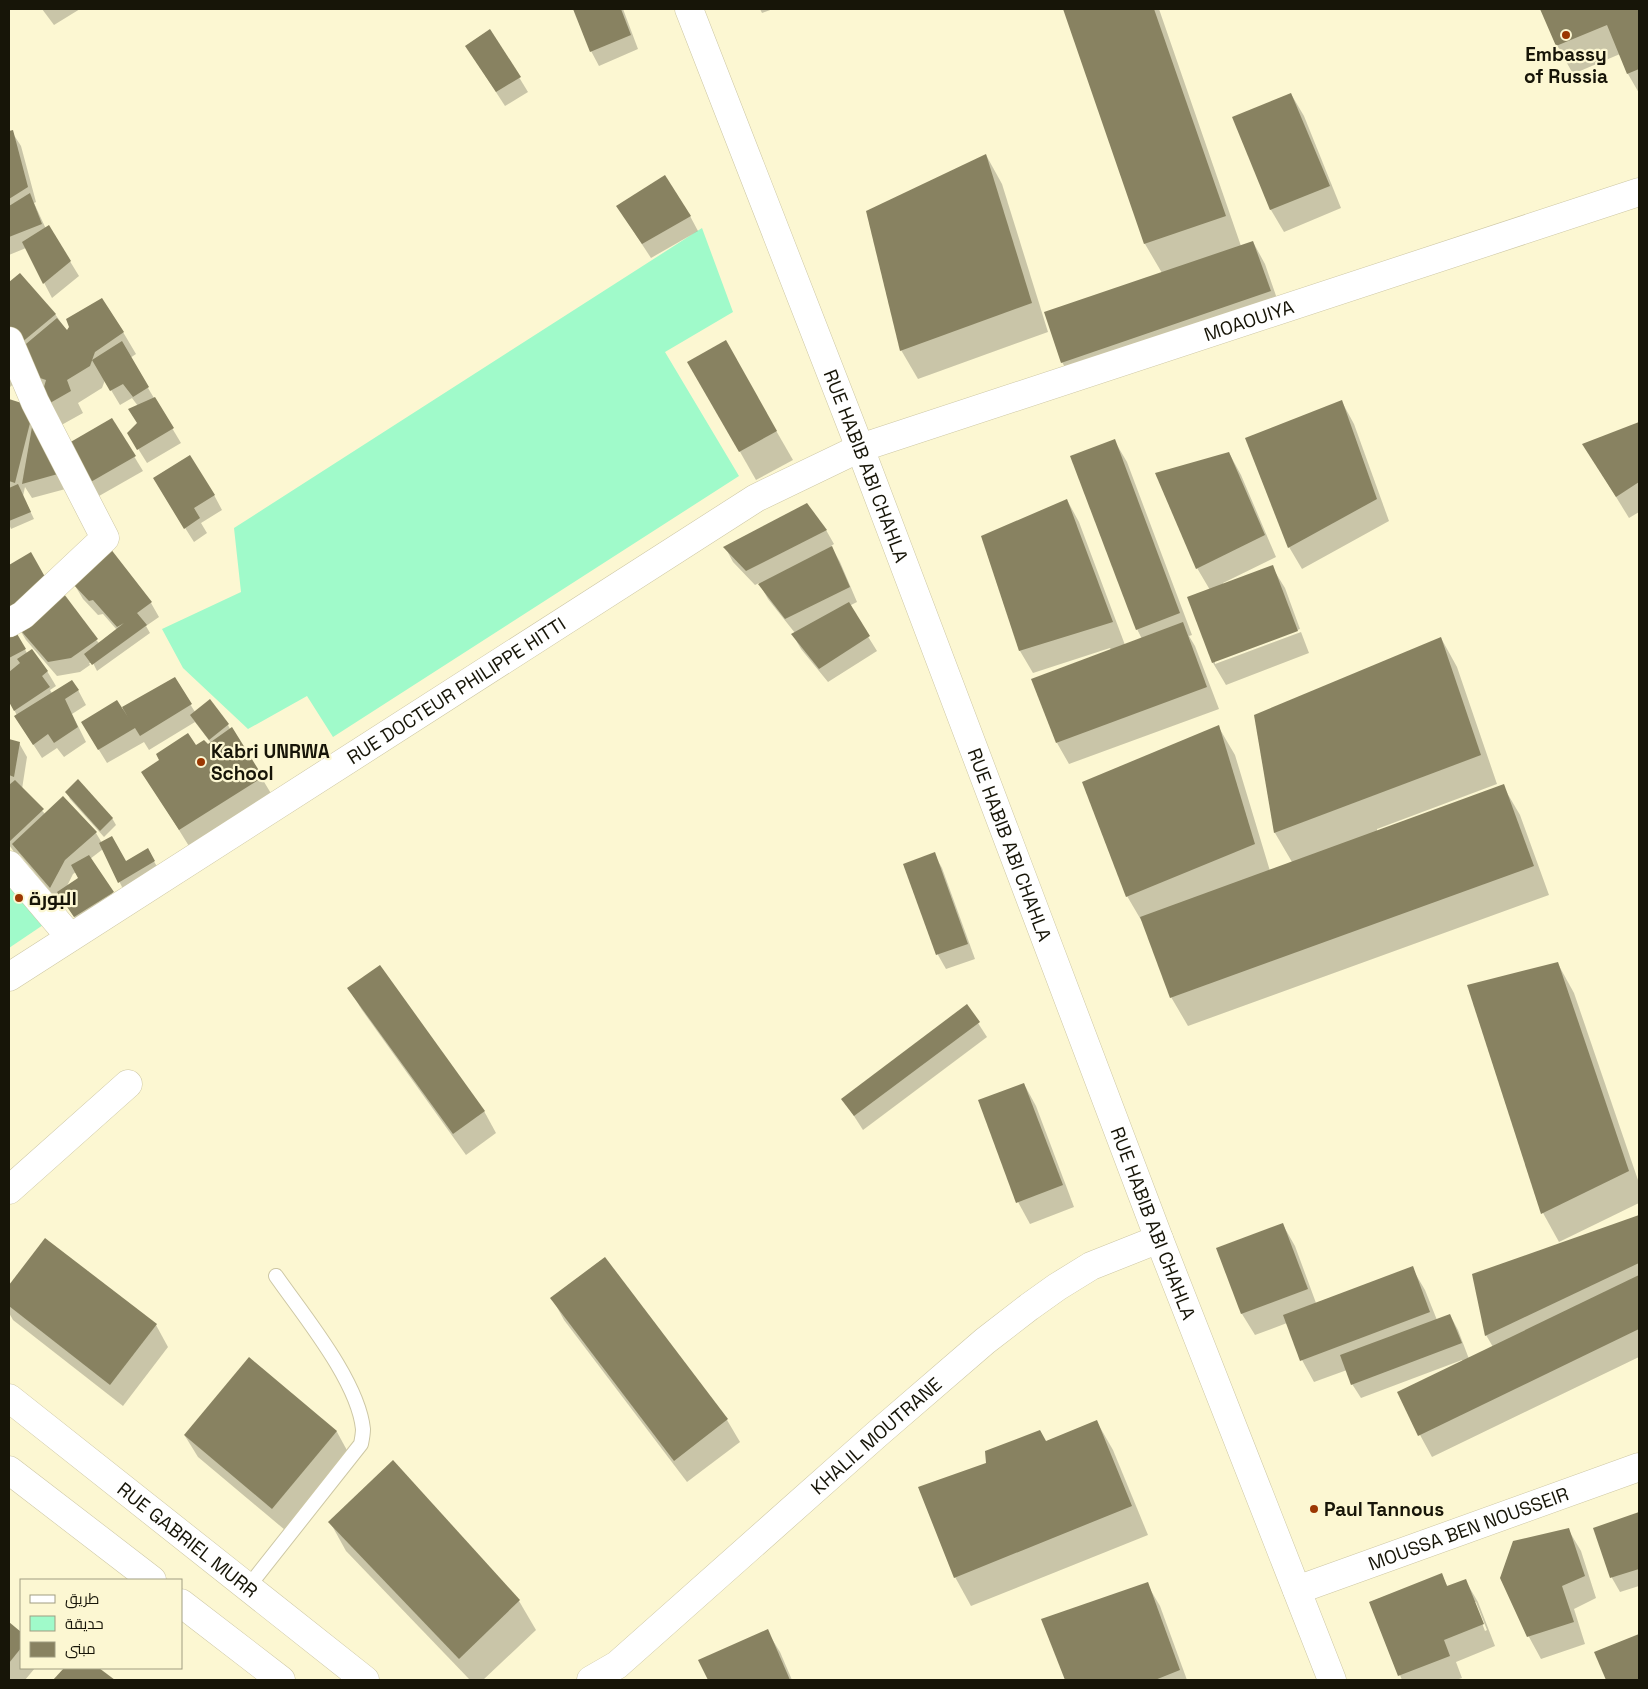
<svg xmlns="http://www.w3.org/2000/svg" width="1648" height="1689" viewBox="0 0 1648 1689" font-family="'Space Grotesk',Cairo,sans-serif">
<rect width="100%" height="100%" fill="#fcf7d2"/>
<g fill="#a0faca">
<polygon points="702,228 733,312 665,352 739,476 333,737 307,696 248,729 183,668 162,629 241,592 234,528"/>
<polygon points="9,875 49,921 9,948"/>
</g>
<g fill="#0003" fill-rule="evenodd">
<polygon points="42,9 80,9 54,25"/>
<polygon points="574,9 623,9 638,49 599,66 591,51"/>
<polygon points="760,9 773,9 762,13"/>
<polygon points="1064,9 1159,9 1241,246 1253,242 1265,264 1282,313 1074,384 1062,362 1162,273 1145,244"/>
<polygon points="1541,9 1639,9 1639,93 1628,74 1620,54 1573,74 1557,45"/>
<polygon points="490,30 528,92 505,106 466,46"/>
<polygon points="1291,94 1304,116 1341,208 1284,232 1271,210 1234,118"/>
<polygon points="12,132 21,146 36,202 34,203 46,229 49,227 79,276 52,298 26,248 9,255 9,133"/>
<polygon points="986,155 1002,184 1048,332 918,379 901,350"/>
<polygon points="690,216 698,231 651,258 626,220"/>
<polygon points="20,274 55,314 67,331 123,332 136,354 130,358 181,443 147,463 137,447 138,406 132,398 120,405 105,380 102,388 78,403 83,413 56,428 9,329 9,284"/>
<polygon points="725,342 793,460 756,480 689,362"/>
<polygon points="9,357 21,377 9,388"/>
<polygon points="9,401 33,409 73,487 32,498 25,487 23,496 34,519 11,529 9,524"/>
<polygon points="1342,402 1354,424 1389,521 1302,569 1289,547"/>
<polygon points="112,420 143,471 92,500 84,486"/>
<polygon points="1639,424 1639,512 1629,518 1597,466 1626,428"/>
<polygon points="1114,440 1127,462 1192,635 1189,636 1195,646 1219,709 1069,764 1057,743 1111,650 1110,648 1033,673 1020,651 982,537 1067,500 1079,522 1125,645 1142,639 1137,629"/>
<polygon points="1229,453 1241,475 1276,557 1223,583 1224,585 1272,567 1285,588 1300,629 1215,661 1215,664 1301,632 1309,653 1226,685 1213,663 1189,598 1210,590 1197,568"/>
<polygon points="163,493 214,495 222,510 201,523 207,533 194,542"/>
<polygon points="826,530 834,544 831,546 840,562 857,602 849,606 877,651 828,682 801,649 793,635 795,633 768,599 759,583 755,585 733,562 725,547"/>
<polygon points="110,550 151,603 159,617 146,626 150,633 97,671 93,663 89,663 90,665 80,672 57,676 26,640 17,625 12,627 27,653 47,671 56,686 50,690 52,693 78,690 86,705 72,714 86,742 64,757 57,748 42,758 24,730 9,699 9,566 30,554 55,597 99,643 117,630 103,614 98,615 83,599 74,584"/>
<polygon points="1441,638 1457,667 1497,784 1377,829 1377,832 1503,786 1520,815 1549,895 1188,1026 1171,997 1144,925 1127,896 1218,726 1235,755 1270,871 1292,862 1275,833 1256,716"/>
<polygon points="174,678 195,712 228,725 230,729 232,729 275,800 192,851 143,772 196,747 207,746 211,743 195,722 149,750 144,742 107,763 91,737 121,710"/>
<path d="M9,741L19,743L27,757L22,789L46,815L96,833L102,843L126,863L147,850L158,868L123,889L103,849L90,859L121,907L83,930L61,897L59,902L19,854L17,856L9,845ZM76,872L80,879L66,888L73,874Z"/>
<polygon points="67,792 112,818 116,825 104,837 70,799"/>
<polygon points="934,854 942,868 975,959 946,969 938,955 905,864"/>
<polygon points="1558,964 1574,993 1639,1183 1639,1203 1559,1242 1543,1213 1469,986"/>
<polygon points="349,989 484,1111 496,1133 466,1155 362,1010"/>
<polygon points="967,1006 987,1037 863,1130 843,1099"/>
<polygon points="1024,1084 1036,1106 1074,1207 1030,1224 1018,1202"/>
<polygon points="1639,1216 1639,1357 1432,1457 1420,1435 1463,1362 1462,1360 1361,1398 1352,1384 1347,1370 1314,1382 1302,1360 1287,1323 1255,1335 1242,1314 1218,1249 1283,1225 1295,1246 1316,1303 1412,1268 1425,1290 1437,1320 1450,1315 1458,1330 1469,1359 1493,1347 1486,1335 1473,1275"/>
<polygon points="46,1240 156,1325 168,1347 123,1406 13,1320 9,1313 9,1287"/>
<polygon points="604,1258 727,1420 740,1442 687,1482 564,1320 552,1298"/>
<polygon points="249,1359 337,1432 349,1454 285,1530 198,1457 185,1436"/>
<polygon points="1097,1422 1113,1450 1148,1535 971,1606 955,1577 1045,1442"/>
<polygon points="393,1462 519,1601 536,1630 483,1680 470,1680 346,1551 330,1522"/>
<polygon points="1639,1514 1639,1586 1620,1592 1612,1578 1595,1528"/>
<polygon points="1568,1529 1581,1551 1596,1598 1574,1609 1585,1644 1541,1659 1529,1637 1501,1578"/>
<path d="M1441,1575L1448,1587L1465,1580L1478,1602L1495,1646L1456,1662L1462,1678L1456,1680H1402L1370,1602ZM1474,1602H1476L1487,1630L1485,1631Z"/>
<polygon points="1147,1584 1160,1606 1187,1680 1066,1680 1042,1620"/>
<polygon points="9,1623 21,1634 21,1668 35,1668 25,1680 9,1680"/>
<polygon points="767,1631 780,1652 792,1680 709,1680 699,1661"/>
<polygon points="1639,1636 1639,1680 1607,1680 1596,1653"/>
<polygon points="65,1668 97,1668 113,1680 55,1680"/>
</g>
<g fill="#888261">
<polygon points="573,9 621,9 631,35 590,52"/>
<polygon points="1063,9 1154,9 1226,216 1144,244"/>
<polygon points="1540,9 1639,9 1639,69 1627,74 1607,25 1556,46"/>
<polygon points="490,29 521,77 496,92 465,46"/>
<polygon points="1291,93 1330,186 1270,210 1232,117"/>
<polygon points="13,130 28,187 9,199 9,131"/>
<polygon points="986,154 1032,303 900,351 866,211"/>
<polygon points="665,175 691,216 642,244 616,206"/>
<polygon points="30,193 42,224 9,237 9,206"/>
<polygon points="49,225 71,261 43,284 22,242"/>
<polygon points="1253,241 1271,291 1061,363 1044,312"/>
<polygon points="20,273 56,314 15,348 9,332 9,282"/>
<polygon points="102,298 124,332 95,352 90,366 67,380 71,391 43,407 40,401 46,380 25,373 14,354 57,318 67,330 69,327 66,319"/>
<polygon points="726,340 777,431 739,452 687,362"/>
<polygon points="122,341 149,387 133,397 123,384 110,391 92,360"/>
<polygon points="155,397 174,428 137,450 127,433 137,423 128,409"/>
<polygon points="9,399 34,407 15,483 9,481"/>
<polygon points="1342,400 1377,499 1288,548 1245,438"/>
<polygon points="112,418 136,456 82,487 62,447"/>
<polygon points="41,420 65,472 22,484 32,427"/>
<polygon points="1639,422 1639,482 1616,497 1582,444"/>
<polygon points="1115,439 1180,613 1136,630 1070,456"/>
<polygon points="1229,452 1265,535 1196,569 1155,473"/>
<polygon points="190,455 215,495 194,508 200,518 184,529 153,478"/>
<polygon points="18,484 31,512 9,521 9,488"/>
<polygon points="1067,499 1113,622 1019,651 981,536"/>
<polygon points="807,503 827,530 746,571 723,547"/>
<polygon points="832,546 850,587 785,619 758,584"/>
<polygon points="110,548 152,602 137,613 147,625 92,665 84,654 124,623 117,627 93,600 89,601 73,584"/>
<polygon points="31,552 49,584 9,610 9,565"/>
<polygon points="1273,565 1298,631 1212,663 1187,597"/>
<polygon points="61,590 98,639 71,658 48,662 16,625"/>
<polygon points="849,602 870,636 819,669 791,634"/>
<polygon points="1183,622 1207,687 1056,743 1031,679"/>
<polygon points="13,627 26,649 9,658 9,630"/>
<polygon points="1441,637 1481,755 1274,833 1254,715"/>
<polygon points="32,649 48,671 42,676 50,687 14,711 9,702 9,672 20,663 17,659"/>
<polygon points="175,677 192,704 140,736 135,728 98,750 81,722 117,700 128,717 122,707"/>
<polygon points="72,680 79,690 65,699 78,727 54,743 48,734 33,745 14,716"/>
<polygon points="210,699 229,724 209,740 190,715"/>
<polygon points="1219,725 1255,844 1126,897 1082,782"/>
<polygon points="232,727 263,777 179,830 141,772 159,760 156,754 188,733 196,745 204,740 208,744"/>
<polygon points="9,739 20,742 14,777 9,775"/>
<polygon points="78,779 113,818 100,831 65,792"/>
<polygon points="15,780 44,809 9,842 9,785"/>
<polygon points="1504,784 1534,866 1170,998 1140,917"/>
<polygon points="63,796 97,832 65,860 50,888 12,844"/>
<polygon points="112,836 126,861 148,848 155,861 118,883 99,843"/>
<polygon points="935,852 968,944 936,955 903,864"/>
<polygon points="89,855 114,892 74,917 57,892 78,878 71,865"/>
<polygon points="1558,962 1629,1171 1541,1214 1467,985"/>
<polygon points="380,965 485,1111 453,1134 347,988"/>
<polygon points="967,1004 980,1022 854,1116 841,1099"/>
<polygon points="1024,1083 1063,1185 1016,1203 978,1100"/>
<polygon points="1639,1215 1639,1263 1485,1336 1472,1274"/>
<polygon points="1283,1223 1308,1289 1241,1314 1216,1248"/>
<polygon points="45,1238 157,1324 110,1385 9,1306 9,1285"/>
<polygon points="605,1257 728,1419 674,1461 550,1298"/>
<polygon points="1413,1266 1430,1312 1300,1361 1283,1315"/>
<polygon points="1639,1275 1639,1329 1418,1436 1397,1392"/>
<polygon points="1450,1314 1462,1343 1351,1385 1340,1355"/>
<polygon points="249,1357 337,1431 272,1509 184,1435"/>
<polygon points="1097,1420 1132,1506 954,1578 918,1487 986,1463 985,1451 1040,1430 1046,1441"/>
<polygon points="393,1460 520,1600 459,1659 328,1522"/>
<polygon points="1639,1512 1639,1569 1610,1578 1593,1528"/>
<polygon points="1569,1528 1585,1576 1562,1586 1574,1622 1527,1637 1500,1578 1513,1541"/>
<polygon points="1442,1573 1447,1586 1466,1579 1484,1624 1444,1640 1450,1656 1398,1676 1369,1602"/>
<polygon points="1148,1582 1180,1670 1155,1680 1065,1680 1041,1619"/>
<polygon points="9,1622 21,1632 21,1648 9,1663"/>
<polygon points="768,1629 790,1680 708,1680 698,1660"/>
<polygon points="1639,1634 1639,1680 1606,1680 1594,1652"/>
<polygon points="64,1668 99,1668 115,1680 53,1680"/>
</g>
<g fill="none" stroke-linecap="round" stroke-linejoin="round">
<defs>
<path id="lane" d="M248,1587L361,1444C362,1439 363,1434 363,1429C358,1381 304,1316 276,1276"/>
<g id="street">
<polyline points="9,341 35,402 105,538 23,615 9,623"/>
<polyline points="9,865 70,937"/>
<path id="s1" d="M9,977L756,498L860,448L1639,192"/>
<polyline points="9,1190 128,1084"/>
<path id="s2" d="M1297,1590L1639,1467"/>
</g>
<g id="secondary">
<path id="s3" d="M689,9L860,448L1159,1239L1332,1680"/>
<path id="s4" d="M9,1398L365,1680"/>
<polyline points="9,1470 152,1580"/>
<polyline points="181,1603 281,1680"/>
<path id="s5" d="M591,1680L617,1665L876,1435L985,1341L1029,1307L1057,1287L1091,1266L1159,1239"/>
</g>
</defs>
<use href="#lane" stroke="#cdc7a4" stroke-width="16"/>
<use href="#street" stroke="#cdc7a4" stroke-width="29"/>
<use href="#secondary" stroke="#cdc7a4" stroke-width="29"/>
<use href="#lane" stroke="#fff" stroke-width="14"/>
<use href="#street" stroke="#fff" stroke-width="28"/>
<use href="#secondary" stroke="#fff" stroke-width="28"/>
</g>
<g fill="#9b3702" stroke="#fcf7d2" stroke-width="2">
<circle cx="1566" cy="35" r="5"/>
<circle cx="201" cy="762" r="5"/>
<circle cx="19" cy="898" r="5"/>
<circle cx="1314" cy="1509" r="5"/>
</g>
<g text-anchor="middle" stroke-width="4.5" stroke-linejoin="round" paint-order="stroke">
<g font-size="19" font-weight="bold" fill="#171508" stroke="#fcf7d2" text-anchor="start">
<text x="1566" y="61" text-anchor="middle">Embassy<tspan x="1566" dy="22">of Russia</tspan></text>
<text x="211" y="758">Kabri UNRWA<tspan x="211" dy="22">School</tspan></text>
<text x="29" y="905">البورة</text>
<text x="1324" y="1516">Paul Tannous</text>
</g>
<g font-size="19" fill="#171508" stroke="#fcf7d2">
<text dy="7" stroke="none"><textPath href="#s1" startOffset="1412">MOAOUIYA</textPath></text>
<text dy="7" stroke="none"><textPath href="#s3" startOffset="490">RUE HABIB ABI CHAHLA</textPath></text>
<text dy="7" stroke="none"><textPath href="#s1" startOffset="531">RUE DOCTEUR PHILIPPE HITTI</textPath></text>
<text dy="7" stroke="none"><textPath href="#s3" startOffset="895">RUE HABIB ABI CHAHLA</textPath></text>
<text dy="7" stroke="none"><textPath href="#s3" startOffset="1300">RUE HABIB ABI CHAHLA</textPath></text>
<text dy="7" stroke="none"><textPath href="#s5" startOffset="376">KHALIL MOUTRANE</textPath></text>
<text dy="7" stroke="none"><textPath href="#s2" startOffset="182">MOUSSA BEN NOUSSEIR</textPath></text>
<text dy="7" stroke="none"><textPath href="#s4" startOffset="228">RUE GABRIEL MURR</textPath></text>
</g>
</g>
<rect width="1648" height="1689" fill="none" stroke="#171508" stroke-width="20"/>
<rect x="20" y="1579" width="162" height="90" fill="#fcf7d2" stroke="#a09d81"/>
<rect x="30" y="1595" width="25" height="8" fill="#ffffff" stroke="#a09d81"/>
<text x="65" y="1604" font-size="15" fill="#171508">طريق</text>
<rect x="30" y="1616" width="25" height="15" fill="#a0faca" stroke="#a09d81"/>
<text x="65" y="1629" font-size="15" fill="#171508">حديقة</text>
<rect x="30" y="1642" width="25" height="15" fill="#888261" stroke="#a09d81"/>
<text x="65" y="1654" font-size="15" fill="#171508">مبنى</text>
</svg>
